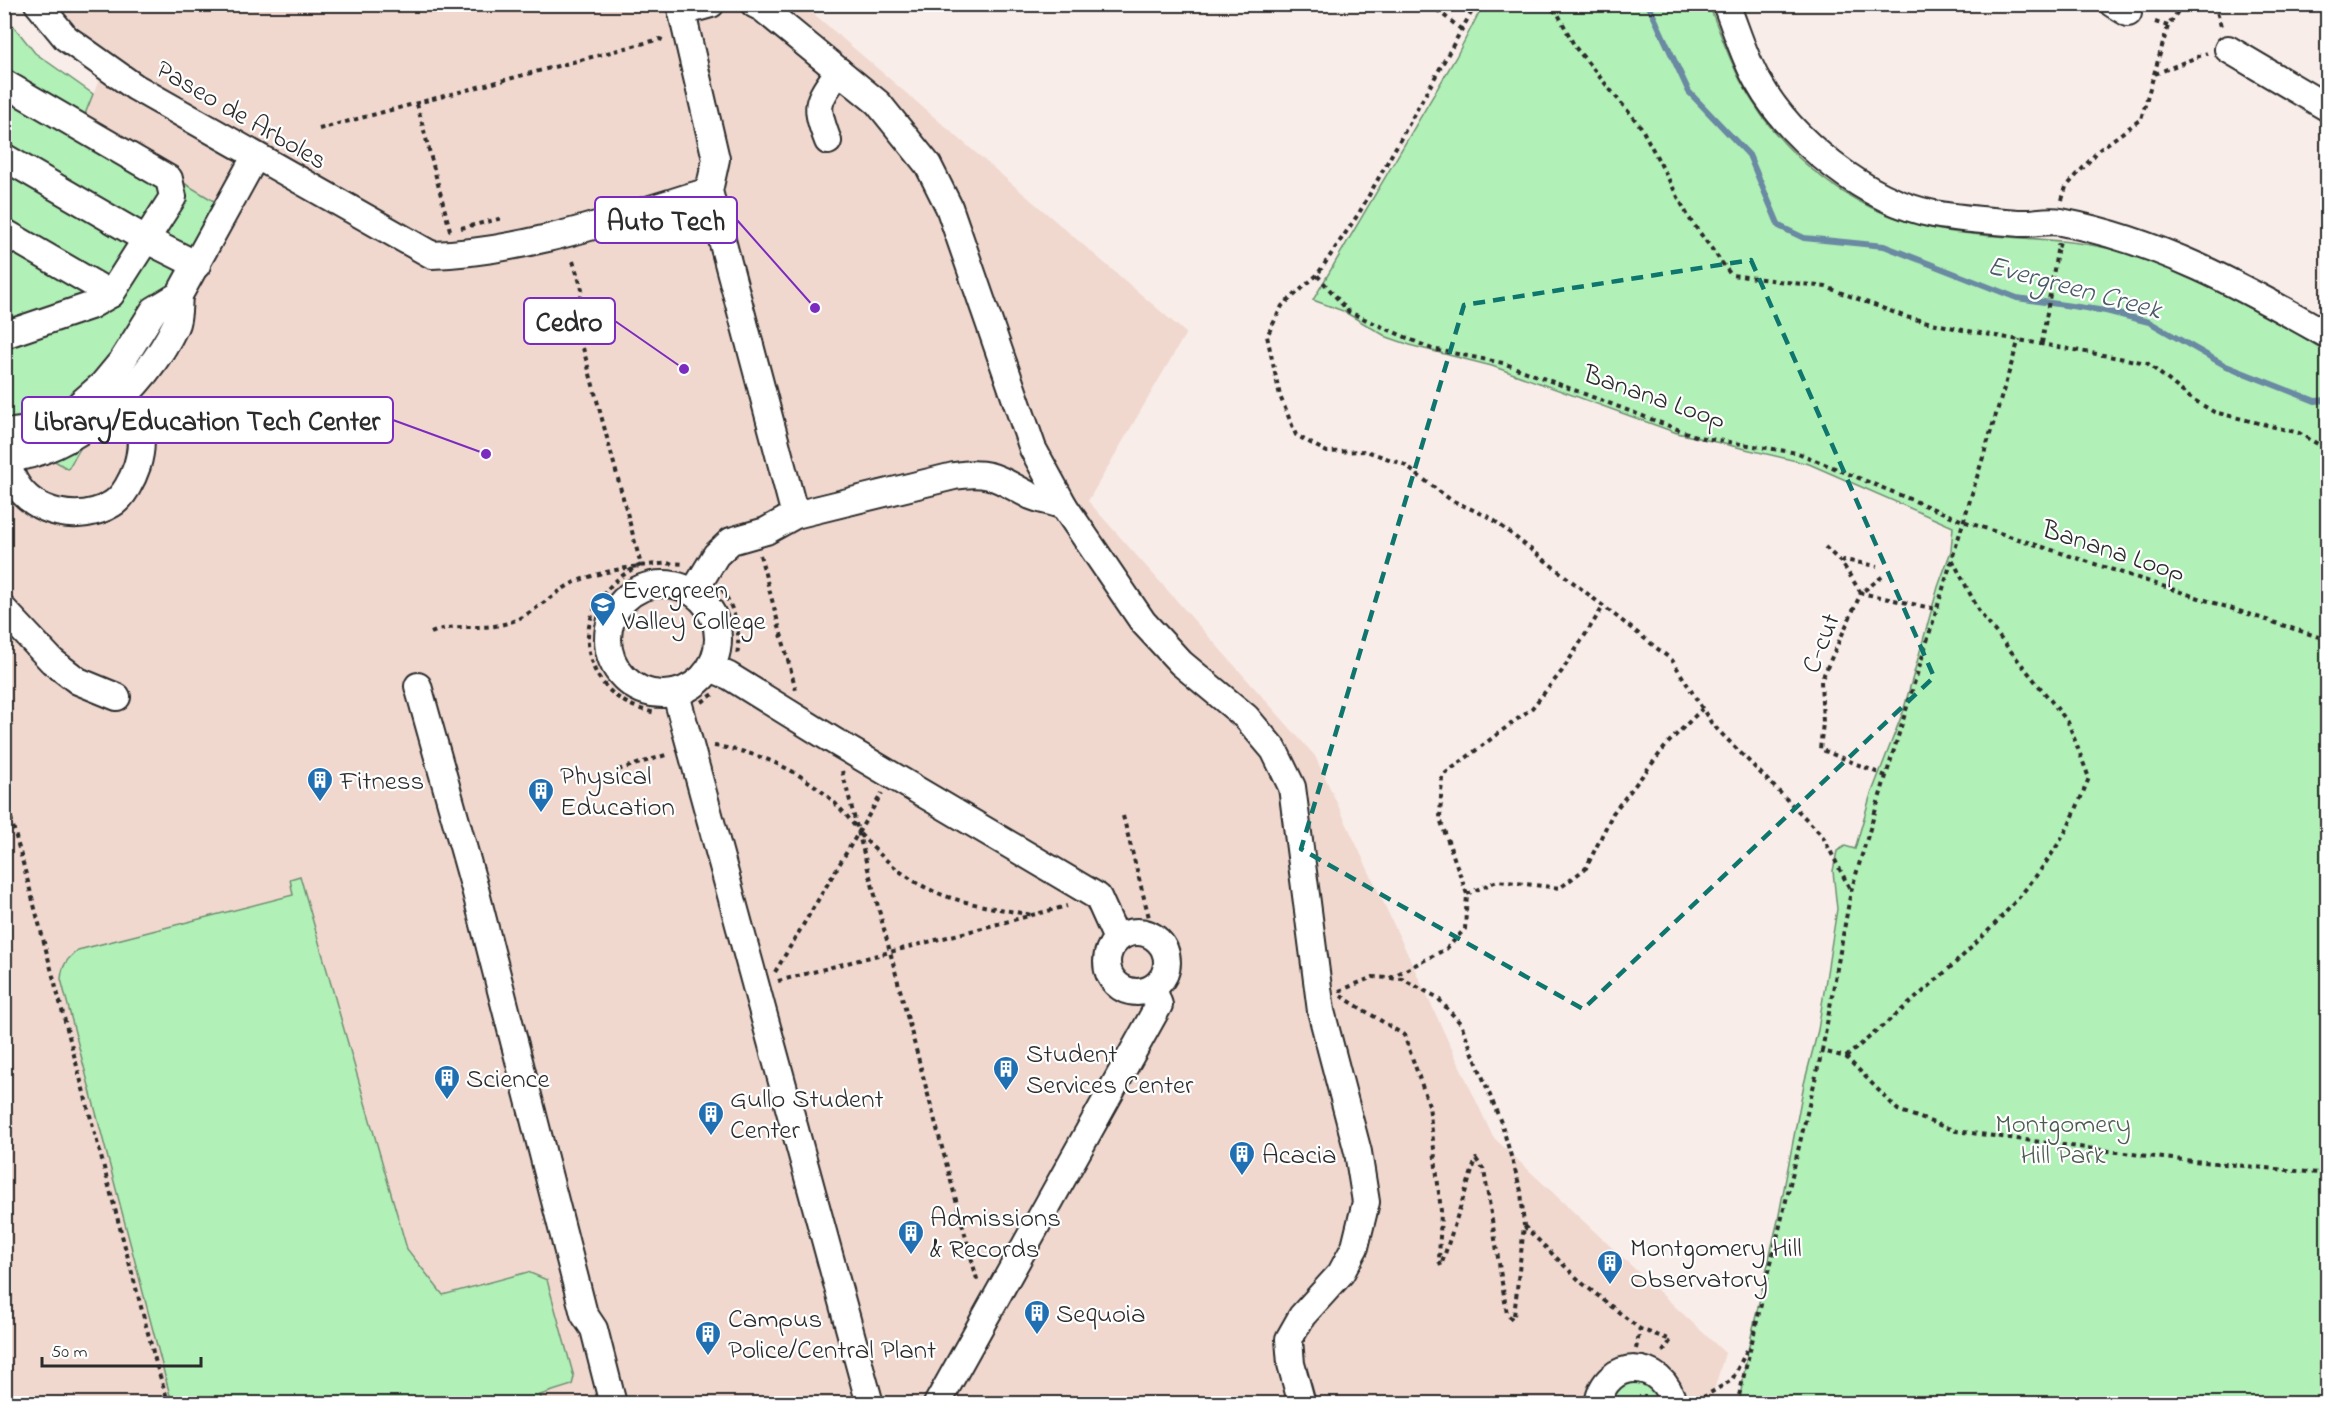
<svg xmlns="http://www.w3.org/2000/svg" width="2332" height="1408" viewBox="0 0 2332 1408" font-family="'Indie Flower',sans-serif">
<rect width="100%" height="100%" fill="#f8ede9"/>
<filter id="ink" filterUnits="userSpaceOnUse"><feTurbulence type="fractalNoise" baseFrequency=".0167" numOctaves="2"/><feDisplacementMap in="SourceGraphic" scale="12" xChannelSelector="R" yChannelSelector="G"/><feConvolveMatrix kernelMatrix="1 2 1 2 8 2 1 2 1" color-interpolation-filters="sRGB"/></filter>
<g filter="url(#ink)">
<polygon fill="#f0d8cf" points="56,4 810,5 807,8 1186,333 1088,501 1315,756 1493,1137 1725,1353 1710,1404 5,1404 5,253 82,122 110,53 75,25"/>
<g fill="#b1f0b7" stroke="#6e8e71" stroke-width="1.5">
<path d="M1483,5H1709C1719,30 1728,56 1740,80C1782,161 1862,220 1953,232C2006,239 2059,237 2111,249C2190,267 2259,311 2327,352V1403H1739L1748,1350L1778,1220L1804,1084L1818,1030L1837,909L1833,871L1837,851L1845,846L1855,849L1870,797L1903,712L1938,587L1951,551L1953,527L1809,464L1677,433L1492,366L1413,346L1387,337L1343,311L1313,300L1456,57Z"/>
<polygon points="4,14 35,53 93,94 82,122 224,207 68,469 5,431"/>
<path d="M300,876L407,1249L443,1295L528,1272L547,1280L574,1377L572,1385L540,1395L542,1403H172L61,979C62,965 67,959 78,950L293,895L290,879Z"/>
<polygon points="1644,1378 1663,1404 1607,1404 1618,1383"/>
</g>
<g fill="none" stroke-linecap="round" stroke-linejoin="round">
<polyline stroke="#6a89a2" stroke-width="6" points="1648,4 1689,92 1749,155 1779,226 1804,238 1884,246 2017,298 2106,311 2149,322 2226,366 2315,401 2328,400"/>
<defs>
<g id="minor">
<path d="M38,4L66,38L135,87L432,255C526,252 619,218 709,191"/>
<polyline points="680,4 716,159 709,191 795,515"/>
<polyline points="754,4 762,8 878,103 928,165 949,207 1033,449 1064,506 1143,622 1181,663 1246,717 1274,750 1292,787 1321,1011 1358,1152 1366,1202 1355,1247 1341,1273 1302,1316 1289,1339 1291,1364 1302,1404"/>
<path d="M1726,4C1736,29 1744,57 1757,80C1790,140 1866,201 1934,214C1961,219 1992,221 2020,223C2033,224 2048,219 2061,222C2160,241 2241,286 2328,335"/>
<polyline points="2113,4 2128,13"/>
<polyline points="682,12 711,4"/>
<polyline points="2228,49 2328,108"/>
<polyline points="4,83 169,179 173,197 111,294 90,306 4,335"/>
<path d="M828,141C814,104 816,103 839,71"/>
<polyline points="4,157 147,240 197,265"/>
<polyline points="4,232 111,294"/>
<path d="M12,432C10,448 6,467 15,482C34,515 81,523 112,504C124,497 133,478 137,466C140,456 143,440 138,430C134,422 122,413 115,407"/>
<polyline points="4,433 40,429 73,410 103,384 122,361 154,310 179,295 255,157"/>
<path d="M4,459C73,455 147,386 175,326C179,318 178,304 179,295"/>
<circle cx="663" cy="639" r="55"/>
<path d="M693,593L716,555L731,541L766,531L795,515L954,476C993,470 999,480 1031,496C1041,500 1053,502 1064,506"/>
<polyline points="4,610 52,661 78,681 117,697"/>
<polyline points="711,668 729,676 834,741 1098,897 1117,939"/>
<polyline points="418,686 475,889 584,1314 594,1329 613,1404"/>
<polyline points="676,694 870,1404"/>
<circle cx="1137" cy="962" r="30"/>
<polyline points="937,1404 1159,1005 1153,988"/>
<path d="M1598,1404C1605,1357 1664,1358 1673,1404"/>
</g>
</defs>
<use href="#minor" stroke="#2b2b2b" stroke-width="30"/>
<g stroke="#2b2b2b" stroke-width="4" stroke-dasharray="4.5 4.5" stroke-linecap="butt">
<polyline points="1430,4 1462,30"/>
<polyline points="1476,4 1359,213 1317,275 1349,312 1432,349 1503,363 1698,437 1798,453 1963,521 2328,640"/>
<polyline points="1545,4 1558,14 1575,47 1641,127 1689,218 1731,275 1826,287 1906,317 1963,330 2147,363 2189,397 2214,412 2299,433 2328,450"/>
<polyline points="1555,4 1558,13"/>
<polyline points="2215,4 2222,30"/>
<polyline points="2155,22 2168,26"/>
<polyline points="2155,74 2207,53"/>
<polyline points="417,104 450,230 453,230"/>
<polyline points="319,129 660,39 665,41"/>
<polyline points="2062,200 2066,187 2099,150 2141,119 2168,26 2183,4"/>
<polyline points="461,228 503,218"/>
<polyline points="573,261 582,289 575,318 641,565"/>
<polyline points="1317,275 1282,306 1267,336 1280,396 1296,435 1327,452 1366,451 1403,464 1451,500 1491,518 1672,660 1712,724 1822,835 1851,891"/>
<polyline points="2042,343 2058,245 2061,246"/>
<polyline points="1825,547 1842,563 1861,593 1883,576"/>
<polyline points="760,555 796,690"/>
<polyline points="1842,563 1844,560 1877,566"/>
<path d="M641,565C563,600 573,699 657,713"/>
<path d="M722,589C735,611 741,630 737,656"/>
<path d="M431,633C455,622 479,631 504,624C531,617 547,597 571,584C596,571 656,561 684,564"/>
<polyline points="702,702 715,693"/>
<path d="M714,746C770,753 824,782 856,828"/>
<polyline points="618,770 669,754"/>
<polyline points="842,771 978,1283"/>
<polyline points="1886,776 1820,749 1823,723 1821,681 1861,593 1936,609"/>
<polyline points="4,792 157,1367 169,1404"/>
<polyline points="1123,816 1154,937"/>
<path d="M860,834C919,898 950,900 1032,915"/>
<polyline points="1467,894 1497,881 1560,888 1586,868 1613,813 1669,742 1702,709"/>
<polyline points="775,972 882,793"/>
<polyline points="1390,978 1446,949 1465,929 1467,894 1440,819 1442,776 1532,708 1562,671 1603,607"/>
<polyline points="778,981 1067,906"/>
<polyline points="1339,991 1373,977 1402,979 1437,997 1461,1024 1502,1125 1521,1191 1524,1226"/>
<polyline points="1341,996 1404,1035 1429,1105 1441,1211 1439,1261 1441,1266 1476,1159 1484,1170 1507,1314 1512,1319 1514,1316 1524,1226 1582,1283 1640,1329 1671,1340 1662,1353"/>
<polyline points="1822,1051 1851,891 2019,339"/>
<path d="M1846,1057C1922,992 2007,927 2060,841C2072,822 2080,799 2089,778L2068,722L1980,613L1952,559"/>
<polyline points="1636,1349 1640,1329"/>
<polyline points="1695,1402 1732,1380 1747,1350"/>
<polyline points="1737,1404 1822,1051 1846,1057 1898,1110 1956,1131 2163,1158 2328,1174"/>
</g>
<use href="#minor" stroke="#fff" stroke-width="26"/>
</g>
</g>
<path fill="none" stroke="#0f766e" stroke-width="4.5" stroke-dasharray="12 8" stroke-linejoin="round" d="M1751,260L1934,677L1583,1009L1301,849L1464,305Z"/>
<defs>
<symbol id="university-pin" viewBox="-11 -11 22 30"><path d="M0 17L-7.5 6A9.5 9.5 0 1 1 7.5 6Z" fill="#1f6fb2" stroke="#fff"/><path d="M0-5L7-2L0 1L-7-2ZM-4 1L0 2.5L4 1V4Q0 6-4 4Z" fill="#fff"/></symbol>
<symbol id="building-pin" viewBox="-11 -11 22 30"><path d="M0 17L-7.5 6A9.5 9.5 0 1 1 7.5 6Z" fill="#1f6fb2" stroke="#fff"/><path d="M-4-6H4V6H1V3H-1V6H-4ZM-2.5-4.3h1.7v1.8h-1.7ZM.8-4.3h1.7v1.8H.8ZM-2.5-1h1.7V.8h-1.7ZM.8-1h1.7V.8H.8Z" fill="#fff"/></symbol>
</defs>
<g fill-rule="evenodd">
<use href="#university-pin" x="588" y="590" width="30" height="40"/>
<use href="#building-pin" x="305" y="765" width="30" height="40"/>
<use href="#building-pin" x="526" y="776" width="30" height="40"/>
<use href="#building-pin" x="991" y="1054" width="30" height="40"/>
<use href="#building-pin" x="432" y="1063" width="30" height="40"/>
<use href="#building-pin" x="696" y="1099" width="30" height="40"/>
<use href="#building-pin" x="1227" y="1139" width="30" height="40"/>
<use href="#building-pin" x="896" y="1218" width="30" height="40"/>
<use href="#building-pin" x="1595" y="1248" width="30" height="40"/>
<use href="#building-pin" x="1022" y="1298" width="30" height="40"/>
<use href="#building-pin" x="693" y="1319" width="30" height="40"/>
</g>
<g text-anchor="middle" stroke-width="4.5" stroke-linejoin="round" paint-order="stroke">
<g font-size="27" fill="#2b2b2b" stroke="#fff">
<text transform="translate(242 114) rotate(30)" y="9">Paseo de Arboles</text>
<text transform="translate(1655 396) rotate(19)" y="9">Banana Loop</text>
<text transform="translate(2114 550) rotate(18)" y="9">Banana Loop</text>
<text transform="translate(1820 643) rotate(-69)" y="9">C-cut</text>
</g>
<g font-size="27" fill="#2b2b2b" stroke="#fff" text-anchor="start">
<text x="622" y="598">Evergreen<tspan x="622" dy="31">Valley College</tspan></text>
<text x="560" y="784">Physical<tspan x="560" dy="31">Education</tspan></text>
<text x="340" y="789">Fitness</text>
<text x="1026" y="1062">Student<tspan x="1026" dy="31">Services Center</tspan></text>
<text x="466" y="1087">Science</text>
<text x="730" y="1107">Gullo Student<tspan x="730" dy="31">Center</tspan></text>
<text x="1262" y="1163">Acacia</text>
<text x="930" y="1226">Admissions<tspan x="930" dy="31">&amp; Records</tspan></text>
<text x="1630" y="1256">Montgomery Hill<tspan x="1630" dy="31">Observatory</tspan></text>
<text x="1056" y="1322">Sequoia</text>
<text x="728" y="1327">Campus<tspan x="728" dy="31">Police/Central Plant</tspan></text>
</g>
<g font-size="27" fill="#4c5c4e" stroke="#fff">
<text x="2063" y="1132">Montgomery<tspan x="2063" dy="31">Hill Park</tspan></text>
</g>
<g font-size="28" font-style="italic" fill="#4a5a66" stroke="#fff">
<text transform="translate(2075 286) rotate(15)" y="10">Evergreen Creek</text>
</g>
</g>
<path fill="none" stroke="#7b2cbf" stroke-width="2" d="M815 308L737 220M684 369L615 321M486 454L393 420"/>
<g fill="#7b2cbf" stroke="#fff" stroke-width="2">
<circle cx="815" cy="308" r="6"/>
<circle cx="684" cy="369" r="6"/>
<circle cx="486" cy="454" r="6"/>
</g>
<g fill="#fff" stroke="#7b2cbf" stroke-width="2">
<rect x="595" y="197" width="142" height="46" rx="6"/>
<rect x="524" y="298" width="91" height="46" rx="6"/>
<rect x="22" y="397" width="371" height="46" rx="6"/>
</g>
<g font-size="28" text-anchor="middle" font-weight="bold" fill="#2b2b2b">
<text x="666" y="230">Auto Tech</text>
<text x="569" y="331">Cedro</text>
<text x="207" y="430">Library/Education Tech Center</text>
</g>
<rect width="2332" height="1408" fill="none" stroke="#fff" stroke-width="24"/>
<rect x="12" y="12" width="2308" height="1384" fill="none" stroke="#2b2b2b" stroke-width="2" filter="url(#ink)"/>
<path d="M42 1357v9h159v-9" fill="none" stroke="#2b2b2b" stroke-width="3"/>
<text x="51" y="1357" font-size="18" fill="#2b2b2b" stroke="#ffffff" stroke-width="4.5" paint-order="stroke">50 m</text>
</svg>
